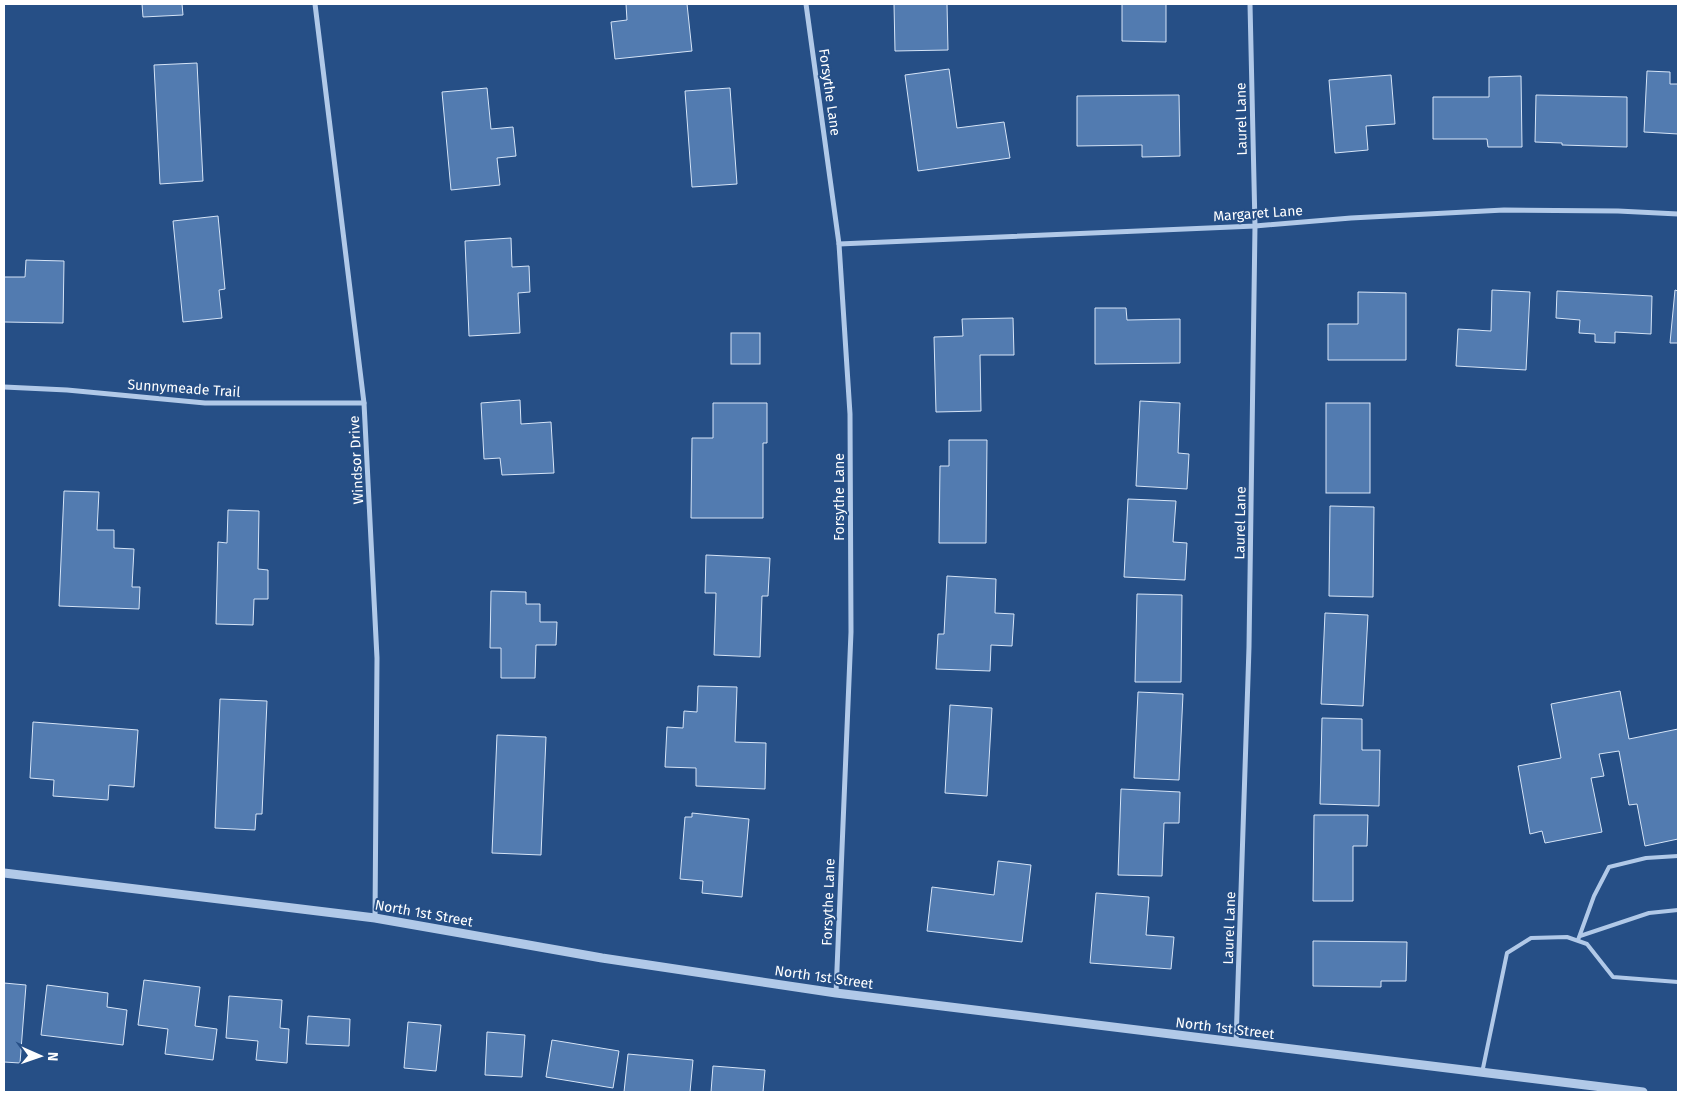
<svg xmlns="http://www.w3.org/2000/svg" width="1682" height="1096" viewBox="0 0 1682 1096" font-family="'Fira Sans',sans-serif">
<rect width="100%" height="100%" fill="#264f86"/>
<g fill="#527bb0" stroke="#d5e4f7">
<polygon points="142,4 182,4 183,15 143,17"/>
<polygon points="626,4 687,4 692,51 615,59 611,22 627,20"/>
<polygon points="894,4 947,4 948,50 895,51"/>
<polygon points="1122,4 1166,4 1166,42 1122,41"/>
<polygon points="197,63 203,181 160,184 154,65"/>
<polygon points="949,69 957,128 1004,122 1010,158 918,171 905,75"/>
<polygon points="1647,71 1670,72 1670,84 1678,84 1678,134 1644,132"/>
<polygon points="1391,75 1395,124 1366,126 1368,150 1335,153 1329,80"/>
<polygon points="1521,76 1522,147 1488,147 1487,139 1433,139 1433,97 1489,97 1489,77"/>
<polygon points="487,88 491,129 513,127 516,156 497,158 500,185 451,190 442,92"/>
<polygon points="730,88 737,184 692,187 685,91"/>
<polygon points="1179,95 1180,156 1142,157 1142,145 1077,146 1077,96"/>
<polygon points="1536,95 1627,97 1627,147 1562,145 1562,143 1535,142"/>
<polygon points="218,216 225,289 219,290 222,318 183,322 173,221"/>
<polygon points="511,238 512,267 529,266 530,292 518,293 520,333 469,336 465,241"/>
<polygon points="26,260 64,261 63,323 4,322 4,277 25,277"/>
<polygon points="1492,290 1530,292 1526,370 1456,366 1458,329 1491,331"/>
<polygon points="1675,290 1678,291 1678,343 1670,343"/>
<polygon points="1557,291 1652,296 1651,334 1615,332 1615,343 1595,342 1595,334 1579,333 1580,320 1556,318"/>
<polygon points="1358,292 1406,293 1406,360 1328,360 1328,324 1358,324"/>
<polygon points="1095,308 1126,308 1127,320 1180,319 1180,363 1095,364"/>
<polygon points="1013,318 1014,355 980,355 981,411 936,412 934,337 963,336 962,319"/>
<rect x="731" y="333" width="29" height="31"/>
<polygon points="520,400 521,424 551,422 554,473 502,475 500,458 484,459 481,403"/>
<polygon points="1140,401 1180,403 1178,453 1189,454 1187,489 1136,486"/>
<polygon points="713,403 767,403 767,443 763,443 763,518 691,518 692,438 713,438"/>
<rect x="1326" y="403" width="44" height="90"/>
<polygon points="949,440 987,440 986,543 939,543 940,466 949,466"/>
<polygon points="64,491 99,492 97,530 114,530 114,548 134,549 132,587 140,587 139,609 59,606"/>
<polygon points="1128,499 1176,501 1173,542 1187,543 1185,580 1124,577"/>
<polygon points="1330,506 1374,507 1373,597 1329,596"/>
<polygon points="228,510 259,511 258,569 268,570 268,599 254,599 253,625 216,624 218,542 227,543"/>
<polygon points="706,555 770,558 768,596 762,596 760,657 714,655 716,593 705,593"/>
<polygon points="947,576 996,579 995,613 1014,614 1012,646 991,645 990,671 936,669 938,634 944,634"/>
<polygon points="491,591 526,592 526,604 540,604 540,622 557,622 556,645 536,645 535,678 501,678 501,648 490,648"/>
<polygon points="1137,594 1182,595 1181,682 1135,682"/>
<polygon points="1325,613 1368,615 1363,706 1321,704"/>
<polygon points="698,686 737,687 735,742 766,743 765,789 696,786 696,768 665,767 667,727 683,728 684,711 697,712"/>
<polygon points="1620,691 1629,739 1678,729 1678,839 1645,846 1637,804 1629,805 1619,751 1599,754 1604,776 1591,778 1602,832 1545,843 1542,831 1530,834 1518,766 1561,758 1551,704"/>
<polygon points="1138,692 1183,694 1179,780 1134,778"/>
<polygon points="220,699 267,701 262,814 256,814 255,830 215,828"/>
<polygon points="950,705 992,708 987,796 945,793"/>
<polygon points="1322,718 1362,719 1362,750 1380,750 1379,806 1320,804"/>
<polygon points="33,722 138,730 134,787 109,785 108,800 53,796 54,780 30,778"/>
<polygon points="497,735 546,737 541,855 492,853"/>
<polygon points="1121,789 1180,792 1179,823 1164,823 1162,876 1118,875"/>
<polygon points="692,813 749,819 742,897 702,893 703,881 680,879 685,817 692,817"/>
<polygon points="1314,815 1368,815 1367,846 1353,846 1353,901 1313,901"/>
<polygon points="998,861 1031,865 1022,942 927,931 932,887 994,895"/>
<polygon points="1096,893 1149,897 1146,935 1174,937 1171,969 1090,963"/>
<polygon points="1313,941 1407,942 1406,981 1381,981 1381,987 1313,986"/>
<polygon points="144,980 200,987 195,1026 217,1029 213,1060 165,1054 168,1029 138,1025"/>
<polygon points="4,983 26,985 20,1063 4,1062"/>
<polygon points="47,985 108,993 107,1007 127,1010 123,1045 41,1035"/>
<polygon points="229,996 282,1000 280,1028 289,1029 287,1063 256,1060 258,1041 226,1038"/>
<polygon points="308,1016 350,1019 349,1046 306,1044"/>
<polygon points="408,1022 441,1025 436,1071 404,1068"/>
<polygon points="487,1032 525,1035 522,1077 485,1075"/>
<polygon points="552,1040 619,1051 613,1088 546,1077"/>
<polygon points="628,1054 693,1060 690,1092 624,1092"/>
<polygon points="713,1066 765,1070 763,1092 711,1092"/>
</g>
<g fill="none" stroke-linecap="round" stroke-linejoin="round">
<g stroke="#b1c9e8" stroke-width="4">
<polyline points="1580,936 1649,913 1678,910"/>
<polyline points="1578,940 1594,896 1609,867 1646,858 1678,856"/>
<polyline points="1482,1073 1507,953 1531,938 1567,937 1587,944 1613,977 1678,982"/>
</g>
<g stroke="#b1c9e8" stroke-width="5">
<polyline points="315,4 364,403 377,658 375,918"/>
<polyline points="806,4 839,244 850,414 851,632 836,993"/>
<polyline points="839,244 1255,226 1351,218 1504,210 1618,211 1678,214"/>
<polyline points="4,387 67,390 205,403 364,403"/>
<polyline points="1236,1043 1249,647 1255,226 1250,4"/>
</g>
<polyline stroke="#b1c9e8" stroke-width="9" points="4,873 375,918 602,958 836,993 1643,1092"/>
</g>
<g text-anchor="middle" stroke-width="4" stroke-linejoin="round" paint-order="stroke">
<g font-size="14" fill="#fff" stroke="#264f86">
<text transform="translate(830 92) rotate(82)" y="5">Forsythe Lane</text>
<text transform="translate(1241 119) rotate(-91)" y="5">Laurel Lane</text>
<text transform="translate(1258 213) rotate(-4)" y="5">Margaret Lane</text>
<text transform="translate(184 388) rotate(4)" y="5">Sunnymeade Trail</text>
<text transform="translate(356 460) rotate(-93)" y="5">Windsor Drive</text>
<text transform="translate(839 497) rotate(-90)" y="5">Forsythe Lane</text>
<text transform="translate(1240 523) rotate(-89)" y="5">Laurel Lane</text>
<text transform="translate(828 902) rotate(-88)" y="5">Forsythe Lane</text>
<text transform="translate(424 913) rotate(10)" y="5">North 1st Street</text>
<text transform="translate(1229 928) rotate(-88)" y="5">Laurel Lane</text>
<text transform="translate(824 977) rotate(8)" y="5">North 1st Street</text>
<text transform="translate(1225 1028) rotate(7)" y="5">North 1st Street</text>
</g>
</g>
<rect width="1682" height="1096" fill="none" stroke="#ffffff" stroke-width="10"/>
<g transform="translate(40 1056) rotate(92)" stroke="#264f86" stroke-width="4" paint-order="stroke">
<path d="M0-4L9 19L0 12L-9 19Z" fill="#ffffff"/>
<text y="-8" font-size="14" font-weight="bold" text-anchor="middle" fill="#ffffff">N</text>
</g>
</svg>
